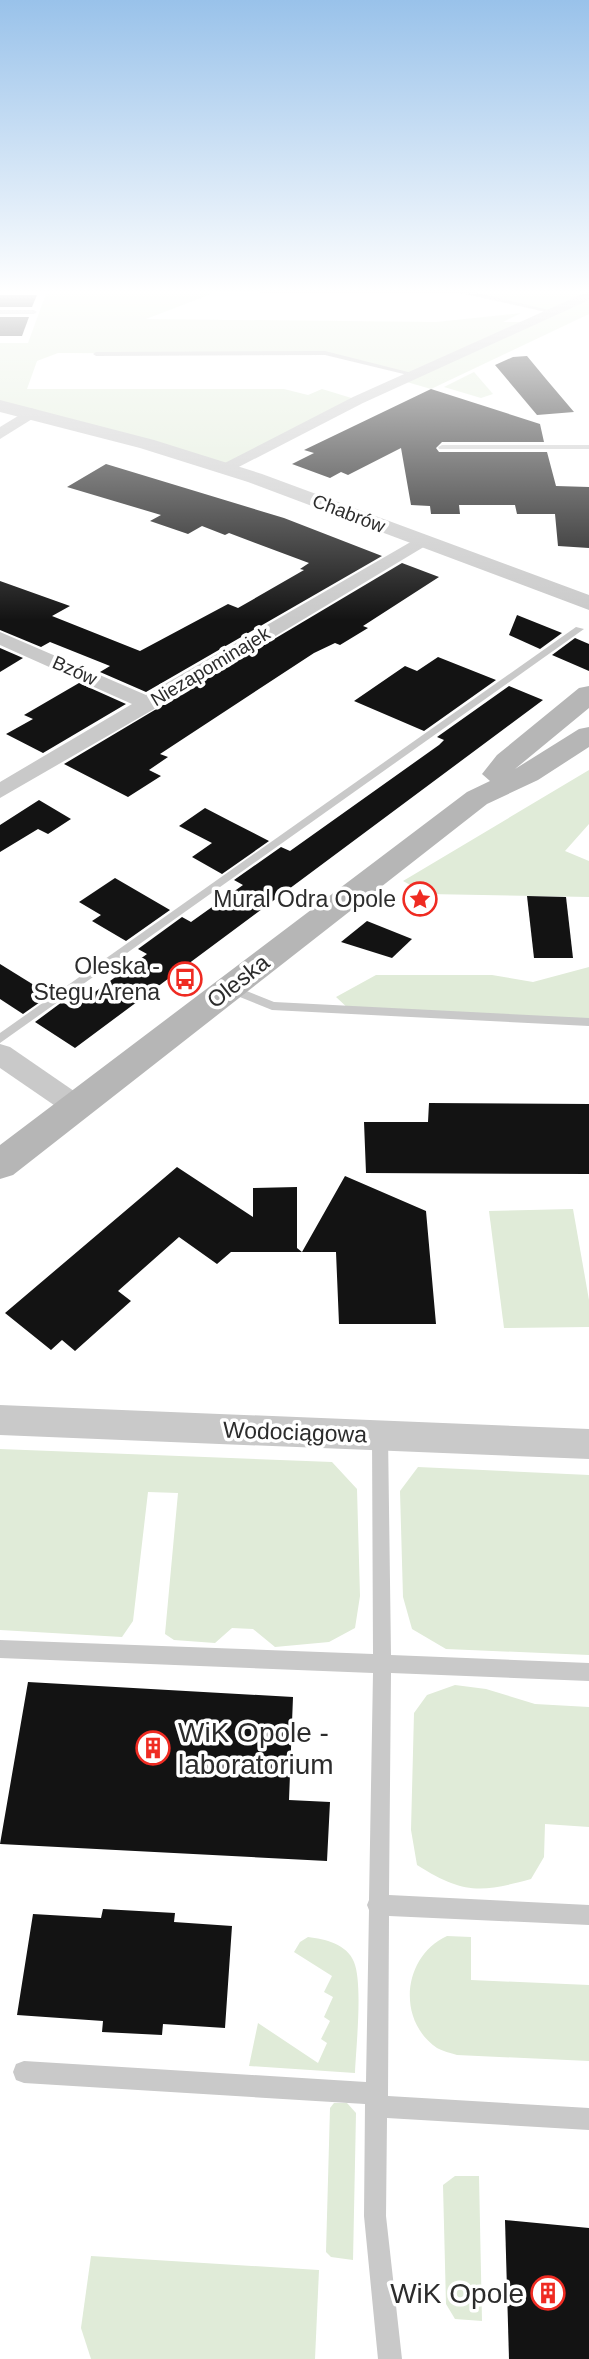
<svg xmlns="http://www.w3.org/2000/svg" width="589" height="2359" viewBox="0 0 589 2359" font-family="Helvetica,sans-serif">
<rect width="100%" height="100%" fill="#fff"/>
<g fill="#e0ebd8" fill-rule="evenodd">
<path d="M204,290H589V314L431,389L400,380L411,375L335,354L58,353L37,361L27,389H284L308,395L322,389L358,400L223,468L0,406V343H28L47,291ZM219,291L465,292L549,312L527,322H503L521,313L436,322L146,319Z"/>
<polygon points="474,372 493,394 481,398 444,387"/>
<polygon points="589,770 589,824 565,851 589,861 589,897 427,894 403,881"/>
<polygon points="589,967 589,1021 351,1011 336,997 376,975 492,975 533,982"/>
<polygon points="573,1209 589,1300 589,1327 504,1328 489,1211"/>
<polygon points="0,1449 332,1462 357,1489 360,1596 355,1628 329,1642 275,1647 253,1629 232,1628 215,1643 174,1640 165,1634 178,1493 148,1492 133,1621 122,1637 0,1630"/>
<polygon points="418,1467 589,1475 589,1655 446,1649 412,1629 403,1597 400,1491"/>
<path d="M455,1685L486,1689L535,1704L589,1707V1827L545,1824L544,1857L531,1879C480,1893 463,1894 417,1865L411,1830L414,1713L427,1695Z"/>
<path d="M447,1936L471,1937V1980L589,1985V2061L457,2055C451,2053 442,2051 437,2048C396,2020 403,1956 447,1936Z"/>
<path d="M308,1937C325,1939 347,1944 354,1962C363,1984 356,2047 355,2073L249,2066L258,2023L318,2063L327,2043L321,2039L330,2021L324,2017L333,1997L324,1992L332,1976L294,1952L300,1942Z"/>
<polygon points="334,2103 347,2103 356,2113 353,2260 331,2257 326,2252 330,2108"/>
<polygon points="455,2176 479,2176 482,2321 455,2319 446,2304 443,2185"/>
<polygon points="91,2256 319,2270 315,2359 91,2359 81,2328"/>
</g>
<g fill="#131313">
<polygon points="0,295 37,295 32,307 0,307"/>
<polygon points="0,317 29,317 22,336 0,336"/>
<polygon points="527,356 546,379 574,412 537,415 495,365 513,357"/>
<polygon points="431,389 540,424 544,442 442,442 436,448 439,452 547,452 556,486 589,487 589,548 558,546 555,514 517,514 515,505 459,505 460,514 431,514 430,506 411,505 401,448 348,475 341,472 330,478 292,464 314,453 304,450"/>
<polygon points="106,464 284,518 382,556 146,692 100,672 110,666 50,642 41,647 0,630 0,581 70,606 52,616 140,651 228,604 238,608 304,570 300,569 309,563 229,533 225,535 202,526 188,534 150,521 161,515 67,487"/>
<polygon points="402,563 439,577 363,626 368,628 340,645 335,643 314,653 160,754 168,757 149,770 161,776 128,797 64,764"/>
<polygon points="517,615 562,633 540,649 509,635"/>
<polygon points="575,638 589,644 589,671 552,655"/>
<polygon points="0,648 23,658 0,672"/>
<polygon points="438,657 496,680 424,731 354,701 405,666 417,671"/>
<polygon points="79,683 126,704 43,753 6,734 33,719 24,715"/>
<polygon points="509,686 543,700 75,1048 35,1022 62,1002 73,1008 147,954 138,949 182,917 191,922 243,885 234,880 281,847 290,851 439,745 444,740 437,737"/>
<polygon points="39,800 71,819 48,834 38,829 0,852 0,825"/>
<polygon points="205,808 230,821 269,841 222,874 192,857 212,843 179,826"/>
<polygon points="115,878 170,910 126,941 92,921 101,915 79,902"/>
<polygon points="527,896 566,897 573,958 534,958"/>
<polygon points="367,921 412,939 392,958 341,942"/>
<polygon points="0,964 50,995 23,1014 0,999"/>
<polygon points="429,1103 589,1104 589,1174 366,1173 364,1122 428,1122"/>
<polygon points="177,1167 253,1217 253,1188 297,1187 297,1248 302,1252 345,1176 426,1211 436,1324 339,1324 336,1252 231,1252 217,1264 179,1237 118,1291 131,1301 75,1351 62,1340 51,1350 5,1313"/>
<polygon points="28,1682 293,1697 289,1800 330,1802 327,1861 0,1844"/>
<polygon points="103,1909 175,1913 174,1922 232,1926 225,2028 163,2024 162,2035 102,2032 103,2021 17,2015 33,1914 101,1918"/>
<polygon points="505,2220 589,2228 589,2359 509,2359"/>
</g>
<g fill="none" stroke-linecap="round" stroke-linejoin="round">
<g fill="#c9c9c9" fill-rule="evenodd">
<polygon points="465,290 553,311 550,313 465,294 261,293 258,291"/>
<polygon points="0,310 34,310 37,312 34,314 0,314"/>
<polygon points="325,351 416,374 412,376 325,355 96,356 93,354 96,352"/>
<polygon points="442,445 589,445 589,449 439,449 438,447"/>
<polygon points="576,627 584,629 0,1043 0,1033"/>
<polygon points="229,984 274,1002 589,1018 589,1026 272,1010 225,991 223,988"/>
<polygon points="380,1428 386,1430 388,1435 391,1655 589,1663 589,1681 391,1673 389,1895 589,1905 589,1925 389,1916 388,2096 589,2108 589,2130 387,2118 386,2216 402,2359 378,2359 364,2216 365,2104 24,2083 16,2080 13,2072 16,2064 24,2061 366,2082 369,1910 367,1905 369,1900 373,1673 0,1658 0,1640 373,1654 372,1435 374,1430"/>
</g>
<g fill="#c9c9c9" fill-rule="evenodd">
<polygon points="589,291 589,300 363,403 229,472 217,472 215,468 353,397"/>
<polygon points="31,408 37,410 37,416 0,439 0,427"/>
<polygon points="421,536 427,537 430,541 427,545 156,708 0,798 0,782 132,704 0,645 0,632 146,695"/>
<polygon points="0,1044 10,1047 87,1100 91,1107 87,1114 77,1117 67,1114 0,1068"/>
<polygon points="0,1405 589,1429 589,1459 0,1435"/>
</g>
<polygon fill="#c9c9c9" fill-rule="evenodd" points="0,400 154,440 262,474 589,595 589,610 248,482 140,448 0,412"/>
<polygon fill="#b6b6b6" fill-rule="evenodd" points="589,686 589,708 515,769 579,729 589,727 589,747 538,780 487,804 13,1175 0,1179 0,1145 467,792 490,781 482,774 497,755 579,688"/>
</g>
<linearGradient id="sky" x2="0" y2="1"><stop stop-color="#99c2ea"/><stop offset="0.47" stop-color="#fff"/><stop offset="1" stop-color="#fff" stop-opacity="0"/></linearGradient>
<rect width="589" height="620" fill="url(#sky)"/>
<defs>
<symbol id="sight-ring" viewBox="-11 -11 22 22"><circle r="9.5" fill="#fff" stroke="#ef2b22" stroke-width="1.5"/><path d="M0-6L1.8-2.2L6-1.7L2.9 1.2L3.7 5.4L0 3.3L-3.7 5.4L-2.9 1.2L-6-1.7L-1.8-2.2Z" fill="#ef2b22"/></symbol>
<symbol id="bus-ring" viewBox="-11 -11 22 22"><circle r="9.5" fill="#fff" stroke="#ef2b22" stroke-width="1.5"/><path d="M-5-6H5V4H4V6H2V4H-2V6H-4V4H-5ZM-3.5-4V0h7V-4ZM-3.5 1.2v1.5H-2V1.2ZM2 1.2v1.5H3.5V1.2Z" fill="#ef2b22"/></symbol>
<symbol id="building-ring" viewBox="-11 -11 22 22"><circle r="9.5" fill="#fff" stroke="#ef2b22" stroke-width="1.5"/><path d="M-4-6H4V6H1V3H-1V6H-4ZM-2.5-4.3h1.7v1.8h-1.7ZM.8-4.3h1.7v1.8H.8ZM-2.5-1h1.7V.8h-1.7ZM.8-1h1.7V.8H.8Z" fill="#ef2b22"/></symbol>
</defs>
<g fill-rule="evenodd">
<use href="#sight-ring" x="401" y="880" width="38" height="38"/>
<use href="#bus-ring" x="166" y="960" width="38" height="38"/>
<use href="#building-ring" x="134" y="1729" width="38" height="38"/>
<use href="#building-ring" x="529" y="2274" width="38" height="38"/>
</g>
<g text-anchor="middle" stroke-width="7" stroke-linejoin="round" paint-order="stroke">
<g font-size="19" fill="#2c2c2c" stroke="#fff">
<text transform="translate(349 513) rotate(21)" y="7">Chabrów</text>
<text transform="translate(210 666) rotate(-31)" y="7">Niezapominajek</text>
<text transform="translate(75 670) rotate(24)" y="7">Bzów</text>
</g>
<g font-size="23" fill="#2c2c2c" stroke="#fff" text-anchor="end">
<text x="396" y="907">Mural Odra Opole</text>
<text x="160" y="974">Oleska -<tspan x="160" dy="26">Stegu Arena</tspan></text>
</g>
<g font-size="23" fill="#2c2c2c" stroke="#fff">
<text transform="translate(238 981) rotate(-38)" y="8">Oleska</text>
<text transform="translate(295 1432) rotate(2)" y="8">Wodociągowa</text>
</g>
<g font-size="28" fill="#2c2c2c" stroke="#fff" text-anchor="start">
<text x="178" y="1742">WiK Opole -<tspan x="178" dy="32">laboratorium</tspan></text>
<text x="524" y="2303" text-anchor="end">WiK Opole</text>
</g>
</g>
</svg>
